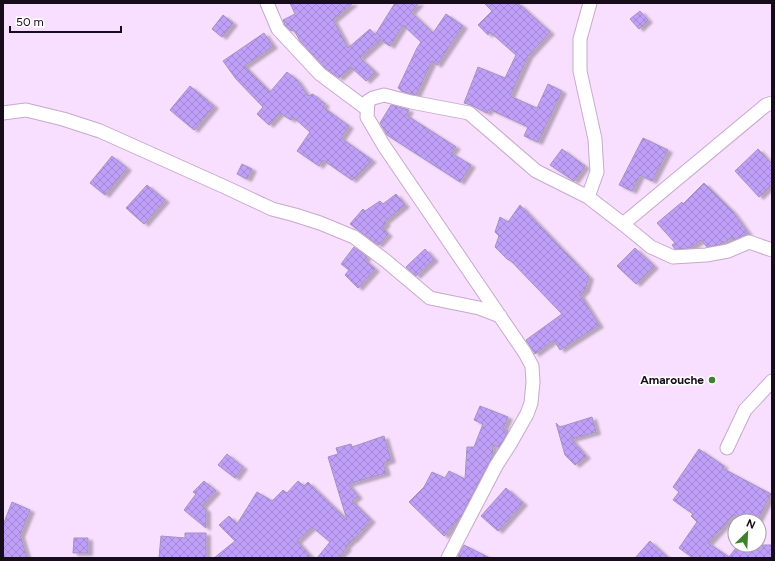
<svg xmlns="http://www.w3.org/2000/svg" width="775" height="561" viewBox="0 0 775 561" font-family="Figtree,sans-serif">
<defs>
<pattern id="building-cross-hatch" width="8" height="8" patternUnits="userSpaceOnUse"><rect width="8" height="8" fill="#c09ff9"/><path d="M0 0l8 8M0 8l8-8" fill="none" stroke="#a488d5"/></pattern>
<filter id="shadow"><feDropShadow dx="4.5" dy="2.5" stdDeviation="1" flood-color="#0004"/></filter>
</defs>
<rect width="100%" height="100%" fill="#f9dfff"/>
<g fill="url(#building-cross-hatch)" stroke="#a193bd" filter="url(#shadow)">
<polygon points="290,3 353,3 333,20 348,48 370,29 375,35 395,3 419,3 411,12 433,33 446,14 463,26 437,65 432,61 416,95 401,91 401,90 398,88 417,48 421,42 403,25 390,46 379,39 380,40 360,58 375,72 366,81 351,67 339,78 325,68 300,41 294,30 291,31 285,25 283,20 295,14"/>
<polygon points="484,3 518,3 550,32 528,56 510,96 537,108 548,84 562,91 538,142 524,136 528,127 489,109 487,113 471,105 464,103 478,67 505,78 516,55 490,32 488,35 478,25 492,11"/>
<polygon points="640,11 648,20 639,29 630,19"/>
<polygon points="223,15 233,23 222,37 212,29"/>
<polygon points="264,33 273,46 244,66 270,92 287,72 297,80 308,96 313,94 325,104 323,107 349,126 341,138 372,160 352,180 323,160 319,166 297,151 310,132 293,117 291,120 280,113 269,125 257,114 263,107 236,79 223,61"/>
<polygon points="190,86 214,106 194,130 170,110"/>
<polygon points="391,105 409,110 406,115 456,147 451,153 471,165 460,182 387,135 380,123"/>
<polygon points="643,138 668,150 652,181 640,175 632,191 619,185"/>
<polygon points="562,149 585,166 574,181 550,165"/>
<polygon points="758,149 772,164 772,184 759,197 735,171"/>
<polygon points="112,156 127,168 105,195 90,183"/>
<polygon points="242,164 252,169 247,179 237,174"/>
<polygon points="704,183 733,212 748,233 734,240 732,237 724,243 723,241 719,245 707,247 701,240 690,248 675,249 672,245 675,243 657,223 682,202 683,204"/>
<polygon points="147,185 165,200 144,224 126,208"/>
<polygon points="396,194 405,205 384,222 386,223 382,228 388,234 378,245 350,224 363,209 365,211 380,201 383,204"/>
<polygon points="520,205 589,277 585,290 580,295 599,325 560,350 554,340 535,354 526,340 562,314 511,261 507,259 495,247 499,236 495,232 500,217 508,222"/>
<polygon points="354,247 367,257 364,259 375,269 358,288 345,275 349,270 341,264"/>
<polygon points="635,248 654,266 636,284 617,266"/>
<polygon points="425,249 434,259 416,276 406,267"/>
<polygon points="480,406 508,417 503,429 508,431 499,447 493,445 492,457 461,516 444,536 409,502 424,487 432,472 445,478 449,471 465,479 467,447 474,447 483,424 474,420"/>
<polygon points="592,417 596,432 571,439 586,456 575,465 565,455 556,423 560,427"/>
<polygon points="384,436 391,460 383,463 386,473 348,484 358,496 352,501 371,520 353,540 353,539 345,547 347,548 338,558 317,558 330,542 312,527 297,541 312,558 214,558 235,541 219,525 229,516 237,524 257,492 272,501 283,490 287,493 298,481 304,486 308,482 347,520 328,457 338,454 336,448 351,444 352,447"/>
<polygon points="699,449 724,466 722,468 771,494 757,521 746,521 734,515 708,543 729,557 738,545 772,545 772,558 693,558 679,548 697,522 691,516 693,514 673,500 679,492 673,487"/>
<polygon points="227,454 243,467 235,478 218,465"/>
<polygon points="204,481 216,491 202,506 206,510 206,528 184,510 196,494 193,492"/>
<polygon points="506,488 523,503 498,531 481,516"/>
<polygon points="12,502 30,510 20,535 27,558 3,558 3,525"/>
<polygon points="185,533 206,533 206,558 159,558 161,536 185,538"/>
<polygon points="74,538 88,538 88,553 73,553"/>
<polygon points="650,541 668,558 635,558"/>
<polygon points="464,545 490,558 462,558 458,556"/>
</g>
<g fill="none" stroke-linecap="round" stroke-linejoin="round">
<defs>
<g id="minor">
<polyline points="267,3 278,29 320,74 367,109"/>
<polyline points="3,113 26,110 63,119 100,131 225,187 272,209 295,215 320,223 354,237 386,261 430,298 479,308 500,316"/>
<polyline points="588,197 623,224 651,247 673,257 706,255 728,251 749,242 772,250"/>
<polyline points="623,224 766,105 772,103"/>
<polyline points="727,448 745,410 772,381"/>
<polyline points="448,558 496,466 510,444 527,414 531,403 533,382 532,366 525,353 384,146 367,117 368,101 373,98 384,95 411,102 469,113 536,171 588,197 597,172 596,157 595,139 580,71 580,39 590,3"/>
</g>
</defs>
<use href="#minor" stroke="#c6a8cd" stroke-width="15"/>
<use href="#minor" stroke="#fff" stroke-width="13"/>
</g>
<circle fill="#3a8329" stroke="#fff" stroke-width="1.5" cx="712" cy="380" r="4"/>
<g text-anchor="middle" stroke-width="3" stroke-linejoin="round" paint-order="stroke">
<g font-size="12" font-weight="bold" fill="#170c19" stroke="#fff" text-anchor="end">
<text x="704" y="384">Amarouche</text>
</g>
</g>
<rect width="775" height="561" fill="none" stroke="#170c19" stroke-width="8"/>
<g transform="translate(747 533) rotate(24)"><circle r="19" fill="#ffffff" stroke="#a29ea3"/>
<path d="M0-3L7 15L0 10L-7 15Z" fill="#3a8329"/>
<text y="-6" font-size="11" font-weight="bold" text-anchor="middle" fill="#170c19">N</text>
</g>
<path d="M10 26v6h111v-6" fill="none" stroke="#170c19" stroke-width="2"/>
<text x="16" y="26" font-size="12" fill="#170c19" stroke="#ffffff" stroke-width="3" paint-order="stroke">50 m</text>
</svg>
